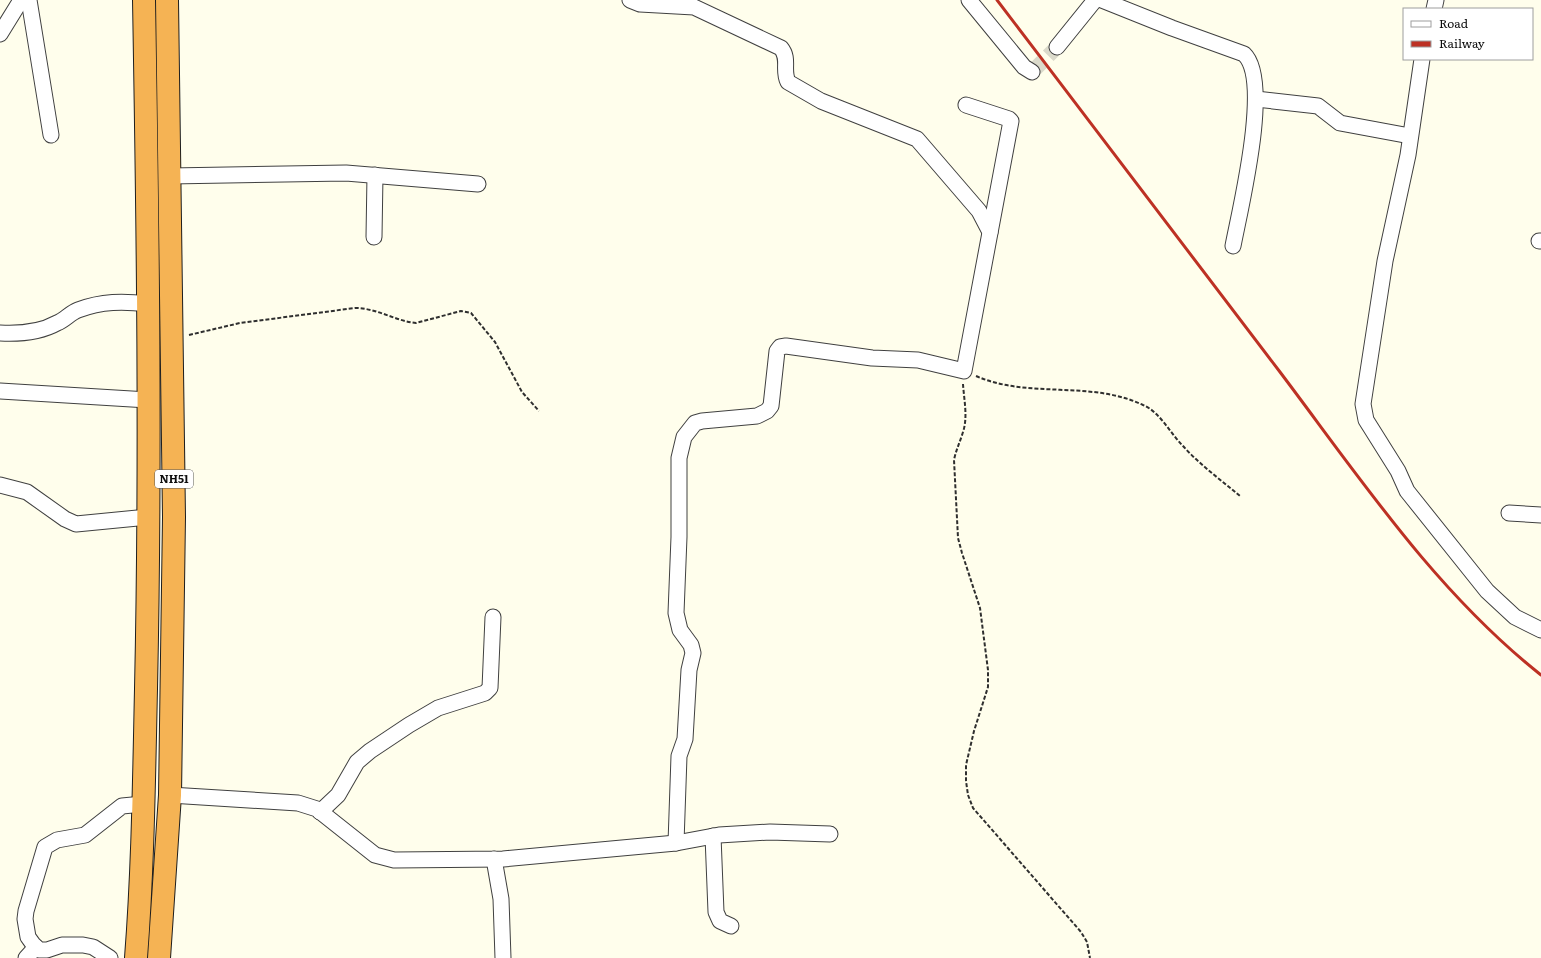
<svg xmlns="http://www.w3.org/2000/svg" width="1541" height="958" viewBox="0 0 1541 958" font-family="Literata,serif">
<rect width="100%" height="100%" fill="#fffeec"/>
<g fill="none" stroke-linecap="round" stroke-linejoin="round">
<polyline stroke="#dbdacb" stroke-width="15" stroke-dasharray="15 8" stroke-linecap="butt" points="1032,72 1057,47"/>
<defs>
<g id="minor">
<polyline points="29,0 51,135"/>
<path d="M630,0L640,4L694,7L781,48C790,59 782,70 788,82L821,101L917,139L979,211L990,232"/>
<polyline points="969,0 1024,67 1032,72"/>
<path d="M1102,0L1172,28L1244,54C1272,80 1240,209 1233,246"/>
<polyline points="1434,9 1436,0"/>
<polyline points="0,34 21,0"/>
<polyline points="1057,47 1095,0"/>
<polyline points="1422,59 1408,155 1385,261 1363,404 1366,420 1398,471 1407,491 1487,591 1515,617 1541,630"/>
<polyline points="1256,99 1318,106 1340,123 1410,136"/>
<polyline points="170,176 346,173 478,184"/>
<polyline points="374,237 375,175"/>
<polyline points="1539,241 1541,241"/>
<path d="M0,333C19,334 41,332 57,323C65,320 70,313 78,310C102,301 123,301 148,304"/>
<polyline points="0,391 148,400"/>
<polyline points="0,485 27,492 65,519 76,524 148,517"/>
<polyline points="1509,513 1541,515"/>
<polyline points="170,795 298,803 317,809 375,855 394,860 503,859 676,843 719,835 770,832 830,834"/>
<polyline points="320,812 338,795 357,762 370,751 409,725 438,708 485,693 490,688 493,617"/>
<polyline points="713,836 716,912 720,921 731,926"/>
<polyline points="676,843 679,756 685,739 689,670 693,653 691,645 680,630 676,613 679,537 679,458 684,437 695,423 702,421 757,416 767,411 771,406 777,351 780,347 786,346 872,358 918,360 964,371 1011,121 1009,119 966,105"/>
<polyline points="494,859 501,899 503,958"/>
<polyline points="26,958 36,947"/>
<polyline points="110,958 93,947 83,945 62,945 47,950 39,950 33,944 28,937 25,919 26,911 45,847 57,840 85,835 122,806 143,804"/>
</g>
<g id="highway">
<path d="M136,958C143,868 144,778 146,689C151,459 148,230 144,0"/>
<polyline points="159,958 170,795 174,517 167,0"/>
</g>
</defs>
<use href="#minor" stroke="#404040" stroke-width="17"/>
<use href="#highway" stroke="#1e1e1e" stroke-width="24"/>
<g stroke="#2f2f2f" stroke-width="2" stroke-dasharray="4 2" stroke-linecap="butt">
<path d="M189,335L240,323L355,308C377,308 395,321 416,323L461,311L471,313L495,342L522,392L539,411"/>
<path d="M976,376C1028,399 1091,380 1143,405C1160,412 1170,433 1183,446C1200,465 1221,480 1240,496"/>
<path d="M963,384C964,400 968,417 963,432C960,442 956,450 954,460L958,538L962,553L980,608L988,670V687L974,731L966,765V781L968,795L973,808L980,816L1081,932L1087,942L1090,958"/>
</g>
<use href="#minor" stroke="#fff" stroke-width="15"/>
<use href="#highway" stroke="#f5b354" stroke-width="22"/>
<path stroke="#bd3124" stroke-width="3" d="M997,0C1091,124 1186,247 1280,372C1360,478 1435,591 1541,675"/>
</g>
<g text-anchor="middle" stroke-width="4" stroke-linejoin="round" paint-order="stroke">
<rect fill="#fff" stroke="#565656" stroke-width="1" x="155" y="470" width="38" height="18" rx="3"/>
<g font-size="11" font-weight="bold" fill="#0d0d0d">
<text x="174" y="483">NH51</text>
</g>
</g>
<rect x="1403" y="8" width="130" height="52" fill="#ffffff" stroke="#9e9e9e"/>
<rect x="1411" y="21" width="20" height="6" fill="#ffffff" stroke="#9e9e9e"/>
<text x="1439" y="28" font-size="12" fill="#0d0d0d">Road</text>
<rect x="1411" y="41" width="20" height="6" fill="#bd3124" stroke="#9e9e9e"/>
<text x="1439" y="48" font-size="12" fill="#0d0d0d">Railway</text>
</svg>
